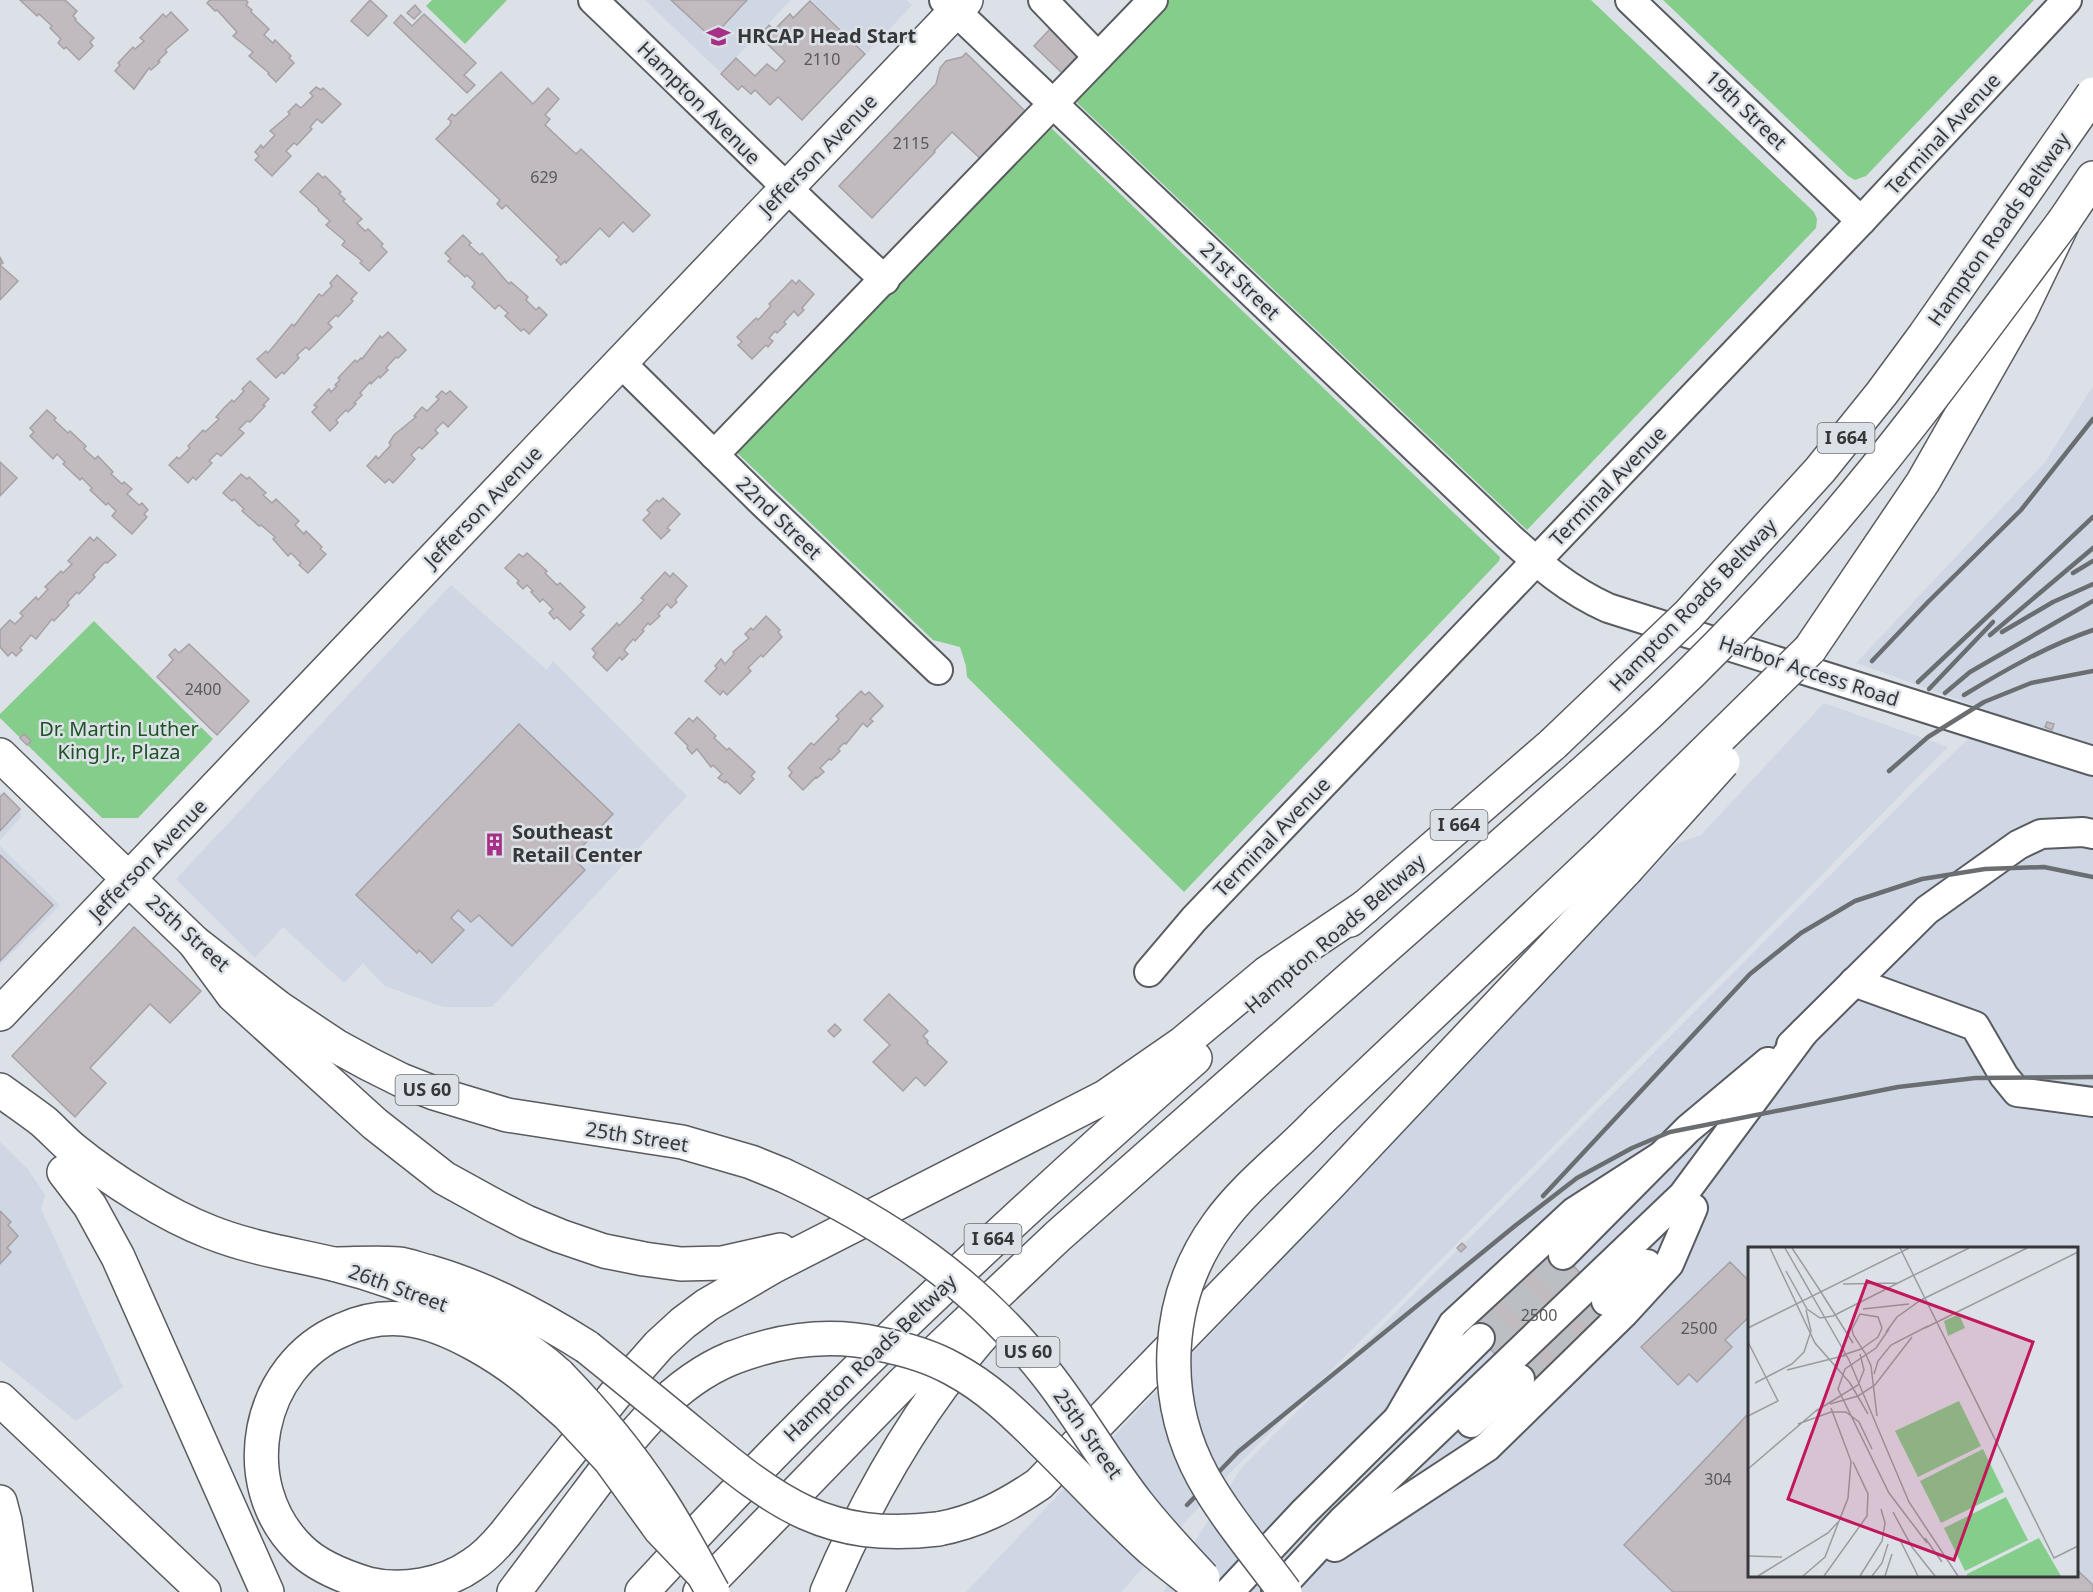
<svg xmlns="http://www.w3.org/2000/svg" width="2093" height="1592" viewBox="0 0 2093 1592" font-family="'Noto Sans',sans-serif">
<rect width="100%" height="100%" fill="#dce1e7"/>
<g fill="#ced7e3" fill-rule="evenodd">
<polygon points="645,0 791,0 721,73"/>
<polygon points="811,0 907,0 912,5 867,53"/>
<path d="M2093,386V1592H1163L1242,1467L1915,790L1995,713L1856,663L2045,462ZM1750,1248H2076V1576H1750Z"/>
<polygon points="451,585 547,670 553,661 687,796 492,1007 443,1007 385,986 363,963 344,983 283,927 255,958 176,879"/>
<polygon points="1824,703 1948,747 1233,1470 1121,1592 966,1592 1676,844 1701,835"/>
<polygon points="0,792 20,809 21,817 0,840"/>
<polygon points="0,846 60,905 0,965"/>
<polygon points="0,1142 28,1169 45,1195 41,1209 123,1387 76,1421 0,1360"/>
</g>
<g fill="#85cd8a">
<polygon points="432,0 507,0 465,44 426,6"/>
<polygon points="1159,0 1591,0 1814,212 1817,219 1816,228 1527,530 1069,95"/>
<polygon points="1663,0 2034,0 1866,176 1855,180 1848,176"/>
<polygon points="1045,122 1500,557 1499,561 1184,892 967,677 966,666 960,647 933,640 732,448"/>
<polygon points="94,621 213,739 138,818 102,818 0,718 0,714"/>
</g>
<g fill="#c1bbc0" stroke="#a6a1a6" stroke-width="1.5">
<polygon points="20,0 65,0 77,11 73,16 76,19 75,20 94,38 90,42 93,46 79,60 66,47 64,49 58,43 61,39 50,28 52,26 39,14 37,16"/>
<polygon points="210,0 246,0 248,2 246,5 252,10 251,12 269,29 264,35 273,43 275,40 291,56 289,58 294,63 276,82 268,74 269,73 249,56 253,52 233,36 237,32 217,10 215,11 207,3"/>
<polygon points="370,0 387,16 368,36 351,21"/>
<polygon points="671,0 747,0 712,38"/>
<polygon points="810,1 865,54 802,120 778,97 770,105 755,90 751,94 742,86 738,90 721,74 736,58 755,76 767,64 776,71 785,61 759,36 769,25 774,30 790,14 793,18"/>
<polygon points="415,5 421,12 414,19 407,13"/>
<polygon points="171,12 188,30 165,50 167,52 158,61 160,62 151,70 149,68 134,89 115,71 120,65 118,63 133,47 135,49 144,41 140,38 163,14 166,17"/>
<polygon points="424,14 476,63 464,75 475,85 467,93 394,23 401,15 412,26"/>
<polygon points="1050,29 1078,55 1062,73 1034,46"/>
<polygon points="966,53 1028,114 1021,121 1018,119 1007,131 1012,135 985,163 952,132 934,151 935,152 872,218 839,186 936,84 940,68 946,61 962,57"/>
<polygon points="501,72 533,104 548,88 559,99 545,115 550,119 545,125 576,154 581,149 650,215 633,232 623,222 609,237 600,228 566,263 565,261 561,265 556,260 559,257 506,205 502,209 497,204 500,200 436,139 450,125 451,121 448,119 452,114 455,116"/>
<polygon points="316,87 321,90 323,88 341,104 322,123 317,119 310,127 312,129 297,145 294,143 286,151 291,156 272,176 255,160 259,156 255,152 261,145 263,148 275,135 270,131 290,114 288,112 296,104 301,108 313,96 310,93"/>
<polygon points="318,173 323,178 325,176 341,192 339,194 345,199 343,201 362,219 357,223 365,231 368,229 383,244 381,246 387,252 369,271 360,263 362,261 342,245 345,241 326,225 330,221 318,210 319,209 300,192"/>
<polygon points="463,235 471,243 469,245 480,255 482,253 509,284 511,282 528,297 526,300 536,310 539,307 547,315 529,334 524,329 521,331 505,316 508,313 499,305 495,309 472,287 475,283 467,275 465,277 448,261 451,259 445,253"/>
<polygon points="0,257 3,263 0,265 18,281 0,300"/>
<polygon points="337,275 357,293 351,299 353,301 338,317 336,315 328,323 332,327 309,350 306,347 297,355 299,358 284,374 282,372 276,378 257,359 266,351 268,353 292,324 294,326 319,294 322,296 332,286 330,283"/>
<polygon points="792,280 796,284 799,280 814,294 802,308 804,310 798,316 794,311 784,322 786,324 777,333 775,331 769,338 773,341 768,347 766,345 752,359 738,345 742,342 737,337 756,318 758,320 771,306 769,304"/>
<polygon points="388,332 406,350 398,358 396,357 386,368 388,370 380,378 379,376 371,384 370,382 360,393 362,395 354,403 356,404 348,412 346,410 336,420 338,423 330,431 312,412 317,407 314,405 329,389 331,392 337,386 335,385 340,380 338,378 355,360 357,362 361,358 362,359 380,336 382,338"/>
<polygon points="250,381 269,399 263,405 265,406 250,422 247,421 239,429 244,433 221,456 217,453 209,461 212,463 196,480 193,477 188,483 169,465 177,457 179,459 190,448 188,446 203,430 205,432 219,419 216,417 224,408 232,400 234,402 244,391 242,389"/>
<polygon points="442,391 446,394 450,391 467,407 448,427 443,422 435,430 438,433 422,449 419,447 411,455 415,459 393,483 389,479 385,483 367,466 376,456 378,459 391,445 389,443 394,435 416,417 414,416 422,407 427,411 439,399 436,397"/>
<polygon points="47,410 56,418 54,420 68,433 70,431 86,446 84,449 95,459 98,456 113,472 111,474 122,484 124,482 132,489 127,494 139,505 142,503 148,510 144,514 147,517 132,534 112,516 116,511 108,503 106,505 90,490 92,488 82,478 80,480 63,464 65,462 57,454 53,459 30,436 34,432 30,428"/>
<polygon points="0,462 17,478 0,496"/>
<polygon points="241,474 247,479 249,477 266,493 263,495 272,503 276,499 299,521 295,525 304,534 306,531 322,547 320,549 326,554 308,573 299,565 301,563 291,553 288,556 273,539 275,537 261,525 259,526 242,511 244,509 234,499 232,501 223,493"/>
<polygon points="663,498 680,514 667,528 670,530 661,539 643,520 650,513 647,510 657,500 659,502"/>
<polygon points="90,537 94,541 97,537 116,555 107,563 105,562 93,575 95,577 79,594 77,592 67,603 69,605 54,621 52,619 36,639 31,635 20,648 22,650 16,656 12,652 8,656 0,647 0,630 10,620 15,624 23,616 20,613 36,597 38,600 48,589 45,587 61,571 63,573 72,564 68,561"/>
<polygon points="527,553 547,571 545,573 557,585 560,583 585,607 580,612 584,615 570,630 557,617 554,619 549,613 553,609 543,599 540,602 531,592 533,591 527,585 523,589 517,583 519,581 505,568 519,554 523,557"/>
<polygon points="665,572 670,577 673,573 687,586 675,600 677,602 671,608 667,604 658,614 660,616 650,625 648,623 642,630 644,631 635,641 633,639 624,650 628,654 622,660 620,657 607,671 593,657 596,653 592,649 617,623 619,626 644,600 641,598"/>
<polygon points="766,616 780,630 778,632 782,637 763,657 761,655 748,668 751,671 727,695 723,691 720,695 705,681 717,668 715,666 721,659 725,664 734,654 733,652 749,638 745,634 751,628 753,630"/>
<polygon points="189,644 249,701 217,735 157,677 173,660 169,655 175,649 179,653"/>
<polygon points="861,691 865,695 869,692 883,706 870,719 873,721 867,727 863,723 846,744 844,743 838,749 840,751 831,760 829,759 820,768 824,772 817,778 816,777 803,790 789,776 792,772 788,768 811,743 814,745 839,719 836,716"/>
<polygon points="697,717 716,736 714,738 727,750 729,748 755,772 751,776 754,779 740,794 726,781 725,783 718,778 722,774 713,765 711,767 697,749 692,754 687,748 688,746 675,733 689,718 693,722"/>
<polygon points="2047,722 2054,724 2052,730 2045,727"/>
<polygon points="519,724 613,814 572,857 585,870 512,946 479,915 471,922 458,910 451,918 464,930 432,963 419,950 417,953 356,895"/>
<polygon points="24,734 31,741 27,745 20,738"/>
<polygon points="4,793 20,809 0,831 0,797"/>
<polygon points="0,855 53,905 0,961"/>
<polygon points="134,927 201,991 170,1023 150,1004 90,1068 106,1083 75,1117 12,1056"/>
<polygon points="889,994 928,1031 923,1036 928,1041 927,1043 947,1062 925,1086 916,1077 903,1091 873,1062 890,1045 864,1020"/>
<polygon points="835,1024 841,1030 834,1037 828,1031"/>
<polygon points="0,1211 11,1222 8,1225 18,1236 7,1248 11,1252 0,1264"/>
<polygon points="1547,1237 1615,1311 1532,1393 1462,1319"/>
<polygon points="1462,1243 1466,1247 1461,1252 1457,1248"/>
<polygon points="1730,1262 1750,1282 1750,1316 1725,1340 1732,1347 1697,1382 1689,1374 1678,1385 1641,1347"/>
<polygon points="1750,1412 1750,1576 2076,1576 2076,1569 2093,1585 2093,1592 1673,1592 1624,1545"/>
</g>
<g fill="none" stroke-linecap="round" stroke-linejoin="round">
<g stroke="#bbbfc4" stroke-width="28" stroke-dasharray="28 14" stroke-linecap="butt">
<polyline points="1480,1338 1563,1255"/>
<polyline points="1495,1353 1579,1272"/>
<polyline points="1520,1379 1606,1301"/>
</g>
<defs>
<g id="minor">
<path d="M593,0C691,93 785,189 885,280"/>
<path d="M944,0L1508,536C1541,566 1568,590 1608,608L2093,761"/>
<polyline points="1043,0 1098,57"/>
<polyline points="1630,0 1861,221"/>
<polyline points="621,363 760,500 938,670"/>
<polyline points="714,455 1153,0"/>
<polyline points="1149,972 1194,919 1861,221 2067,0"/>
<polyline points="1854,982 1975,1026 2004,1076 2017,1092 2093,1102"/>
<polyline points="1791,1045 1927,910 2018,845 2041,834 2083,832 2093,834"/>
<polyline points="1563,1255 1688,1129 1768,1062"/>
<polyline points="1606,1301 1647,1264"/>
<polyline points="1398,1419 1453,1324 1574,1212 1661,1156"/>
<polyline points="1471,1423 1520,1379"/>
<polyline points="1335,1547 1487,1447 1624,1313 1669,1264 1693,1208"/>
<polyline points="1229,1592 1303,1513 1480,1338"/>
<polyline points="1276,1592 1343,1520 1683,1195 1804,1032"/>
</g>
<g id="major">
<polyline points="0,755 194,942 279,1008 336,1046 369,1064 401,1080 434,1093 507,1115 682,1142 751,1162 783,1175"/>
<polyline points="0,1014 966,0"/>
<path d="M0,1090C15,1101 30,1111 44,1122C54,1131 63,1141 74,1150C111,1180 166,1215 210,1232C250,1248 291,1254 333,1264C409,1283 501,1322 559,1375"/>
<polyline points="0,1502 5,1521 16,1592"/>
</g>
<g id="highway">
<polyline points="1810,649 1923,482 2020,312 2064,221 2093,178"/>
<polyline points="1350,920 1553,744"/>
<polyline points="194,942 233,995 375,1124 444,1178 493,1205 526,1222 560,1236 604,1251 644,1259 681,1264 722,1263 780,1250"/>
<polyline points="1319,1121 1604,851"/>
<polyline points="64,1172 90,1206 118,1257 267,1592"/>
<path d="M334,1264C355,1264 377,1262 398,1264C409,1265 420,1270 430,1272C486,1288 538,1316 587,1347"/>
<path d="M542,1392C509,1362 449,1323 404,1319C382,1317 361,1321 342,1330C257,1365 233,1484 300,1549C317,1566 345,1577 368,1584C401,1592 444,1585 472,1565C485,1557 495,1546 505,1534L614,1396L659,1345L683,1323L707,1305L774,1266L1105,1097L1183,1043L1267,973L1365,907"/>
<polyline points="0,1399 204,1592"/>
<path d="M938,1529C976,1522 1007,1506 1039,1484L1329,1185L1626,870"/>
<path d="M514,1592C538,1560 562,1528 586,1496C626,1443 668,1384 732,1358"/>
<path d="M642,1592C815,1403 1002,1227 1195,1058"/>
<polyline points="700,1592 903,1383 1058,1236 1581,775"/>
<path d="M827,1592C869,1493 923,1399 996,1320"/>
</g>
</defs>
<use href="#minor" stroke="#585b60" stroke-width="32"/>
<use href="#major" stroke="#585b60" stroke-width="36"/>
<use href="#highway" stroke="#585b60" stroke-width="36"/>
<use href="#minor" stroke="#fff" stroke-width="28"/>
<use href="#major" stroke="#fff" stroke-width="33"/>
<use href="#highway" stroke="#fff" stroke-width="33"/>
<g stroke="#6b6e71" stroke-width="4.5">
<polyline points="2073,573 2093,561"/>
<polyline points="2002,632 2053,602 2093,584"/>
<polyline points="1990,635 2093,548"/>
<polyline points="1872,661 1928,602 2021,510 2093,419"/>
<polyline points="1918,682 2093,517"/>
<polyline points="1929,689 1993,622"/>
<polyline points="1945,693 1970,672 2093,601"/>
<path d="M1964,695C2005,670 2047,646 2093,630"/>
<polyline points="1889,771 1928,737 1984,702 2031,683 2093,671"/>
<polyline points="1543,1196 1750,974 1801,933 1855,901 1922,879 1985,869 2044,867 2093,877"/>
<polyline points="1187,1505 1238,1452 1516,1225 1577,1178 1632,1148 1670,1132 1898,1087 1975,1078 2093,1077"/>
</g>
<defs>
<g id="major-bridge">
<path d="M783,1175C888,1224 976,1283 1048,1376C1080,1417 1105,1462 1137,1503C1157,1529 1180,1553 1203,1578"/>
<path d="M559,1375C596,1413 629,1453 658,1497C678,1527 695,1560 713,1592"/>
</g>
<g id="highway-bridge">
<polyline points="1553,744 1688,615 1820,470 1882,393 1924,336 2093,94"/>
<path d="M1581,775C1664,702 1743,624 1816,540C1904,439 1983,329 2064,221"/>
<polyline points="1604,851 1810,649"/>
<polyline points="1626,870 1723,762"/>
<path d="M587,1347C624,1377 661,1407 697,1437C778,1504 827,1542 938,1529"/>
<path d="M732,1358C779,1340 830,1333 879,1344C905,1349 930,1356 953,1369C987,1387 1014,1413 1041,1440C1078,1476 1113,1515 1151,1549C1169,1564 1187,1578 1205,1592"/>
<polyline points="542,1392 568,1415 610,1460 660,1529 702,1573"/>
<path d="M1285,1592C1258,1555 1226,1518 1203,1477C1160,1398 1164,1298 1218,1224C1246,1185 1286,1156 1319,1121"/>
</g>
</defs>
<use href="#major-bridge" stroke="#585b60" stroke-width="36" stroke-linecap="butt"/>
<use href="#highway-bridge" stroke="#585b60" stroke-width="36" stroke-linecap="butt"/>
<use href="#major-bridge" stroke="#fff" stroke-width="33"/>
<use href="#highway-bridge" stroke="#fff" stroke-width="33"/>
</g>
<defs>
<symbol id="school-bare" viewBox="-9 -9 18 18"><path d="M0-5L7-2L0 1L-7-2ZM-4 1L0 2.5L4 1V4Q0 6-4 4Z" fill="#a73087" stroke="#dce1e7" stroke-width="2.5" paint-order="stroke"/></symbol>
<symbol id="building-bare" viewBox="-9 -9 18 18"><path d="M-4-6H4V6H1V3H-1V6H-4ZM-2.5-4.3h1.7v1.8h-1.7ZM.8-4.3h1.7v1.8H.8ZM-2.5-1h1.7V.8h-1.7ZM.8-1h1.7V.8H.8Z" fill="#a73087" stroke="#dce1e7" stroke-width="2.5" paint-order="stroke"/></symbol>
</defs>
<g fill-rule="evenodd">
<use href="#school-bare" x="702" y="20" width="33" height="33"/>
<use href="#building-bare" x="478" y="828" width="33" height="33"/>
</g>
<g text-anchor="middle" stroke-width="5" stroke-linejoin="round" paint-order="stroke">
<g font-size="16" fill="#58585b">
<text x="822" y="65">2110</text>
<text x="911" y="149">2115</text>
<text x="544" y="183">629</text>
<text x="203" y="695">2400</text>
<text x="1539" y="1321">2500</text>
<text x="1699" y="1334">2500</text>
<text x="1718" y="1485">304</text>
</g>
<g fill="#dce1e7" stroke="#676a6d" stroke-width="1.5">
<rect x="1817.5" y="423" width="57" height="30" rx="4.5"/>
<rect x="1430.5" y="810" width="57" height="30" rx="4.5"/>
<rect x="395.5" y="1075" width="63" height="30" rx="4.5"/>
<rect x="964.5" y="1224" width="57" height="30" rx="4.5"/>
<rect x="996.5" y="1337" width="63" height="30" rx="4.5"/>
</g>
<g font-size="18" font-weight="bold" fill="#353739">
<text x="1846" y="444">I 664</text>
<text x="1459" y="831">I 664</text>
<text x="427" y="1096">US 60</text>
<text x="993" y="1245">I 664</text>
<text x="1028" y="1358">US 60</text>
</g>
<g font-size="20" font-weight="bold" fill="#353739" stroke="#dce1e7" text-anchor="start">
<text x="737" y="43">HRCAP Head Start</text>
<text x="512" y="839">Southeast<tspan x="512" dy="23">Retail Center</tspan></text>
</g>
<g font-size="20" fill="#353739" stroke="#dce1e7">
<text transform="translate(699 103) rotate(45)" y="7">Hampton Avenue</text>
<text transform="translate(1746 110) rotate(44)" y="7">19th Street</text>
<text transform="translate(1943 134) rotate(-47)" y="7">Terminal Avenue</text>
<text transform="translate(818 155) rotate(-46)" y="7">Jefferson Avenue</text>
<text transform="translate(1999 229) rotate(-55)" y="7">Hampton Roads Beltway</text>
<text transform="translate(1240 281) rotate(44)" y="7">21st Street</text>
<text transform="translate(1608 486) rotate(-46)" y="7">Terminal Avenue</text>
<text transform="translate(483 507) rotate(-46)" y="7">Jefferson Avenue</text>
<text transform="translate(779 518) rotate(44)" y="7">22nd Street</text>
<text transform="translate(1693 605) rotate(-46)" y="7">Hampton Roads Beltway</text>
<text transform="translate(1809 671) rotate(18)" y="7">Harbor Access Road</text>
<text transform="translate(1272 837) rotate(-46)" y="7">Terminal Avenue</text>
<text transform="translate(148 860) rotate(-46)" y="7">Jefferson Avenue</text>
<text transform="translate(188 933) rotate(42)" y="7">25th Street</text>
<text transform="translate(1335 934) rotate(-41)" y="7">Hampton Roads Beltway</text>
<text transform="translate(637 1137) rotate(9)" y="7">25th Street</text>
<text transform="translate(398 1288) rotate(20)" y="7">26th Street</text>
<text transform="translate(870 1358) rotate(-44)" y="7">Hampton Roads Beltway</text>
<text transform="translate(1088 1434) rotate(55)" y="7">25th Street</text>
</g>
<g font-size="20" fill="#1e5224" stroke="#dce1e7">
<text x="119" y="736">Dr. Martin Luther<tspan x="119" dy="23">King Jr., Plaza</tspan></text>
</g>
</g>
<g transform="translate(1748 1247)">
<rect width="330" height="330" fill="#dce1e7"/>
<path d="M211,67L217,81L200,89L196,74ZM211,154L233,199L170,230L147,184ZM235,202L256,245L193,276L172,234ZM258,250L280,293L217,324L196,281ZM291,291L313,329H219V327Z" fill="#85cd8a"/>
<path fill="none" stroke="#999da1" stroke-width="1.5" d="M22,1L67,96L102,136L120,167M37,1L101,113L161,255L210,329M44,1L73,45M152,1L306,311L330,299M38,24L59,62L72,71L85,69L150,36M95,37L150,36L221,1M71,42L105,96M115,62L161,57M0,81L161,1M177,81L330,5M141,82L128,101L97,122L90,142L141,246L179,296M138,85L149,70L173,53L279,1M0,95L30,154L0,169M95,108L113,102L116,100L130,90L134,81L130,70L112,67L104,82L105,87L106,89L117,106L119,110L123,119L129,169M39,123L99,108M126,127L130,114L143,98L180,79M7,136L44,117L56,105L63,84L58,63M82,157L110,149L127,138L164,90M68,164L110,138L116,123L112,107M50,177L83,165H98L111,175L124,202M0,222L70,162M145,265L164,300L187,329M177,291L194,315M153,295L170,329M0,309L34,310M10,329L80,286L90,275M55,329L77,310L100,251L103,214L83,161M76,329L119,269L120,247L105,215M112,329L134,294L137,276L133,262M124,329L134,316L140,297M137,329L144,307"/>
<path fill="#c2185b" fill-opacity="0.15" stroke="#c2185b" stroke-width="3" d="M119,34L285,95L206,313L40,252Z"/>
<rect width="330" height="330" fill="none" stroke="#353739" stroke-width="3"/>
</g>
</svg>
